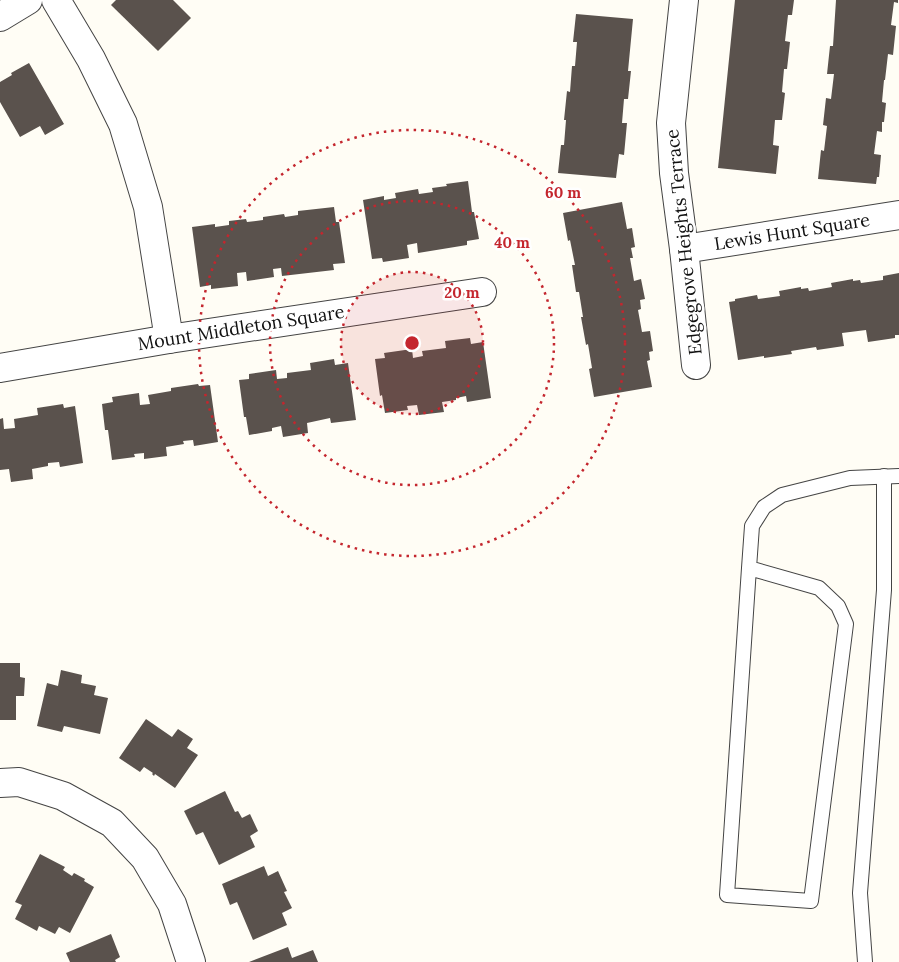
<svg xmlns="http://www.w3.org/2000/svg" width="899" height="962" viewBox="0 0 899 962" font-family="Lora,serif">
<rect width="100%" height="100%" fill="#fffdf5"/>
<g fill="#5a524d">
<polygon points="116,0 173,0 191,18 158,51 111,5"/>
<polygon points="735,0 794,0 792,15 788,15 785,41 790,42 787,69 784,69 782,92 785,93 782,120 775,120 773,145 779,146 776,174 718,168"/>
<polygon points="836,0 898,0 898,3 894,2 891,25 896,26 893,55 888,54 885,80 884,80 882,102 886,103 884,122 882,122 882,132 877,131 874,154 881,155 879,177 877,177 876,184 818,179 821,150 824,151 827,126 823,125 826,98 831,99 834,74 827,74 830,46 833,46"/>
<polygon points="576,14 633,19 628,71 631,71 628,99 624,99 622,123 627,123 624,155 619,154 616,178 558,173 561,145 564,145 566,120 564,120 567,91 570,92 572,66 575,66 577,42 573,42"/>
<polygon points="29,63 64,124 45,135 40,126 20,137 0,102 0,82 12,75 11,73"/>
<polygon points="468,181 472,212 474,212 479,239 467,241 467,245 418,253 417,243 407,245 409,258 383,262 382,258 372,259 363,200 384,196 384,200 396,198 395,193 418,189 419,194 433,192 432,188 447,186 446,184"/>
<polygon points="622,202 627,229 632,228 635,247 631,248 633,258 630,258 634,281 641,279 645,299 640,300 641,309 638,310 642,332 650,331 653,351 649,352 650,360 647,361 652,387 594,397 589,369 592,368 588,344 586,345 581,317 583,317 579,292 576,292 572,265 575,265 570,240 568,241 563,213"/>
<polygon points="334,207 336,222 339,222 345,263 333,264 334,270 282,276 281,268 273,269 274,277 247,281 246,272 237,273 238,286 211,289 211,285 200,287 192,227 215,224 215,227 229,225 229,221 246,219 247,222 263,220 263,217 284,214 285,217 298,215 298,211"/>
<polygon points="899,273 899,335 895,335 895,338 868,342 866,330 842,333 844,346 817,350 816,347 791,351 792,354 764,358 764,356 738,360 729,302 735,301 735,299 757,295 758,299 780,296 779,291 801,287 801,289 808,288 809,291 832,287 831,283 853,279 853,281 860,280 861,283 883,280 883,276"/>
<polygon points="470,338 471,344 483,342 491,398 467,402 466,396 456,398 456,400 442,402 444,412 419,415 417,405 407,406 408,410 385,413 382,395 380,396 375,359 385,358 384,353 412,349 413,358 423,356 422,351 446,348 445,341"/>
<polygon points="334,359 335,365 348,363 356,420 331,423 330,418 307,423 308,433 283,437 281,426 272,428 272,431 249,435 246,417 244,417 239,380 249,379 249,374 276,370 277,379 287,378 287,373 311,370 310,363"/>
<polygon points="198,384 199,386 210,385 218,442 194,446 193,440 183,441 184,444 166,447 167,456 144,459 144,453 134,454 135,457 112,460 108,430 105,430 102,404 113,402 112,397 139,393 140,405 150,404 148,395 171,391 171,388"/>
<polygon points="63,404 64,408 75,406 83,463 60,467 59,462 48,463 48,466 32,469 33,479 11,482 9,469 0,470 0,419 3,418 4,429 15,428 14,419 38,415 37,408"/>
<polygon points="0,663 20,663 20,677 25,678 24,696 16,696 16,720 0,720"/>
<polygon points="61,670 82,675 81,683 96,686 94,695 108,698 100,734 64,726 62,732 37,726 47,683 58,686"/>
<polygon points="146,719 172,737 178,729 193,739 187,748 198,755 175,788 155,774 154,776 152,774 153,773 144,767 140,772 119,758"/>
<polygon points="225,791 235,812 238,811 242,818 250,814 258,831 250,836 255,847 219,865 203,832 196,835 184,811"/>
<polygon points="40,854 65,867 63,870 72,876 74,873 85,879 84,881 94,887 70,933 59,927 55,934 39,926 37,931 15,919 22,905 15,902"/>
<polygon points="264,866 268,876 278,871 287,891 284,892 292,908 282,913 287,925 253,940 237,902 230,905 222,884"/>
<polygon points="111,934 120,957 115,960 116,962 70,962 66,953"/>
<polygon points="288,947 292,958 313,950 318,962 249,962"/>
</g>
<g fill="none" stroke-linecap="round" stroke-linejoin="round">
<defs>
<g id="service">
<polyline points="749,568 819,588 838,606 846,624 811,901 727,895 749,568 752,526 764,507 782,495 850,478 899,476"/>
<polyline points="865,962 860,893 884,590 884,476"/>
</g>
<g id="minor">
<polyline points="56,0 91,59 123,124 148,207 169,339"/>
<polyline points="684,0 671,123 674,173 684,249 696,365"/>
<polyline points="0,17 28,0"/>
<polyline points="684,249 899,215"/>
<polyline points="0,368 169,339 482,292"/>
<polyline points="0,783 19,782 63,796 112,823 145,858 172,904 191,962"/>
</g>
</defs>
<use href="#service" stroke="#444" stroke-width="16"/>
<use href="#minor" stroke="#444" stroke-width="30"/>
<use href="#service" stroke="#fff" stroke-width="14"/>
<use href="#minor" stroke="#fff" stroke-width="28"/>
</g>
<circle cx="412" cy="343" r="71" fill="#c4262e" fill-opacity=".12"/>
<g fill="none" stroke="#c4262e" stroke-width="2.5" stroke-dasharray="2.5 5">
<circle cx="412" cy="343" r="71"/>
<circle cx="412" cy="343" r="142"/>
<circle cx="412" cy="343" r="213"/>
</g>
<g text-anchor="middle" stroke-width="5" stroke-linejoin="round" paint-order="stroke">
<g font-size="18" fill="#111" stroke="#fff">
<text transform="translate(792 232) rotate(-9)" y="6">Lewis Hunt Square</text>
<text transform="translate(684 242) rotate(-96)" y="6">Edgegrove Heights Terrace</text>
<text transform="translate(241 328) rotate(-9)" y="6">Mount Middleton Square</text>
</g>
</g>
<circle cx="412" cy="343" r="8" fill="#c4262e" stroke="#fff" stroke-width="2.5"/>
<g font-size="15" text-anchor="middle" font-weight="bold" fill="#c4262e" stroke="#fff" stroke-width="5" stroke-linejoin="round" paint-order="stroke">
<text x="563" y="198">60 m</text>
<text x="512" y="248">40 m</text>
<text x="462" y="298">20 m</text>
</g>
</svg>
